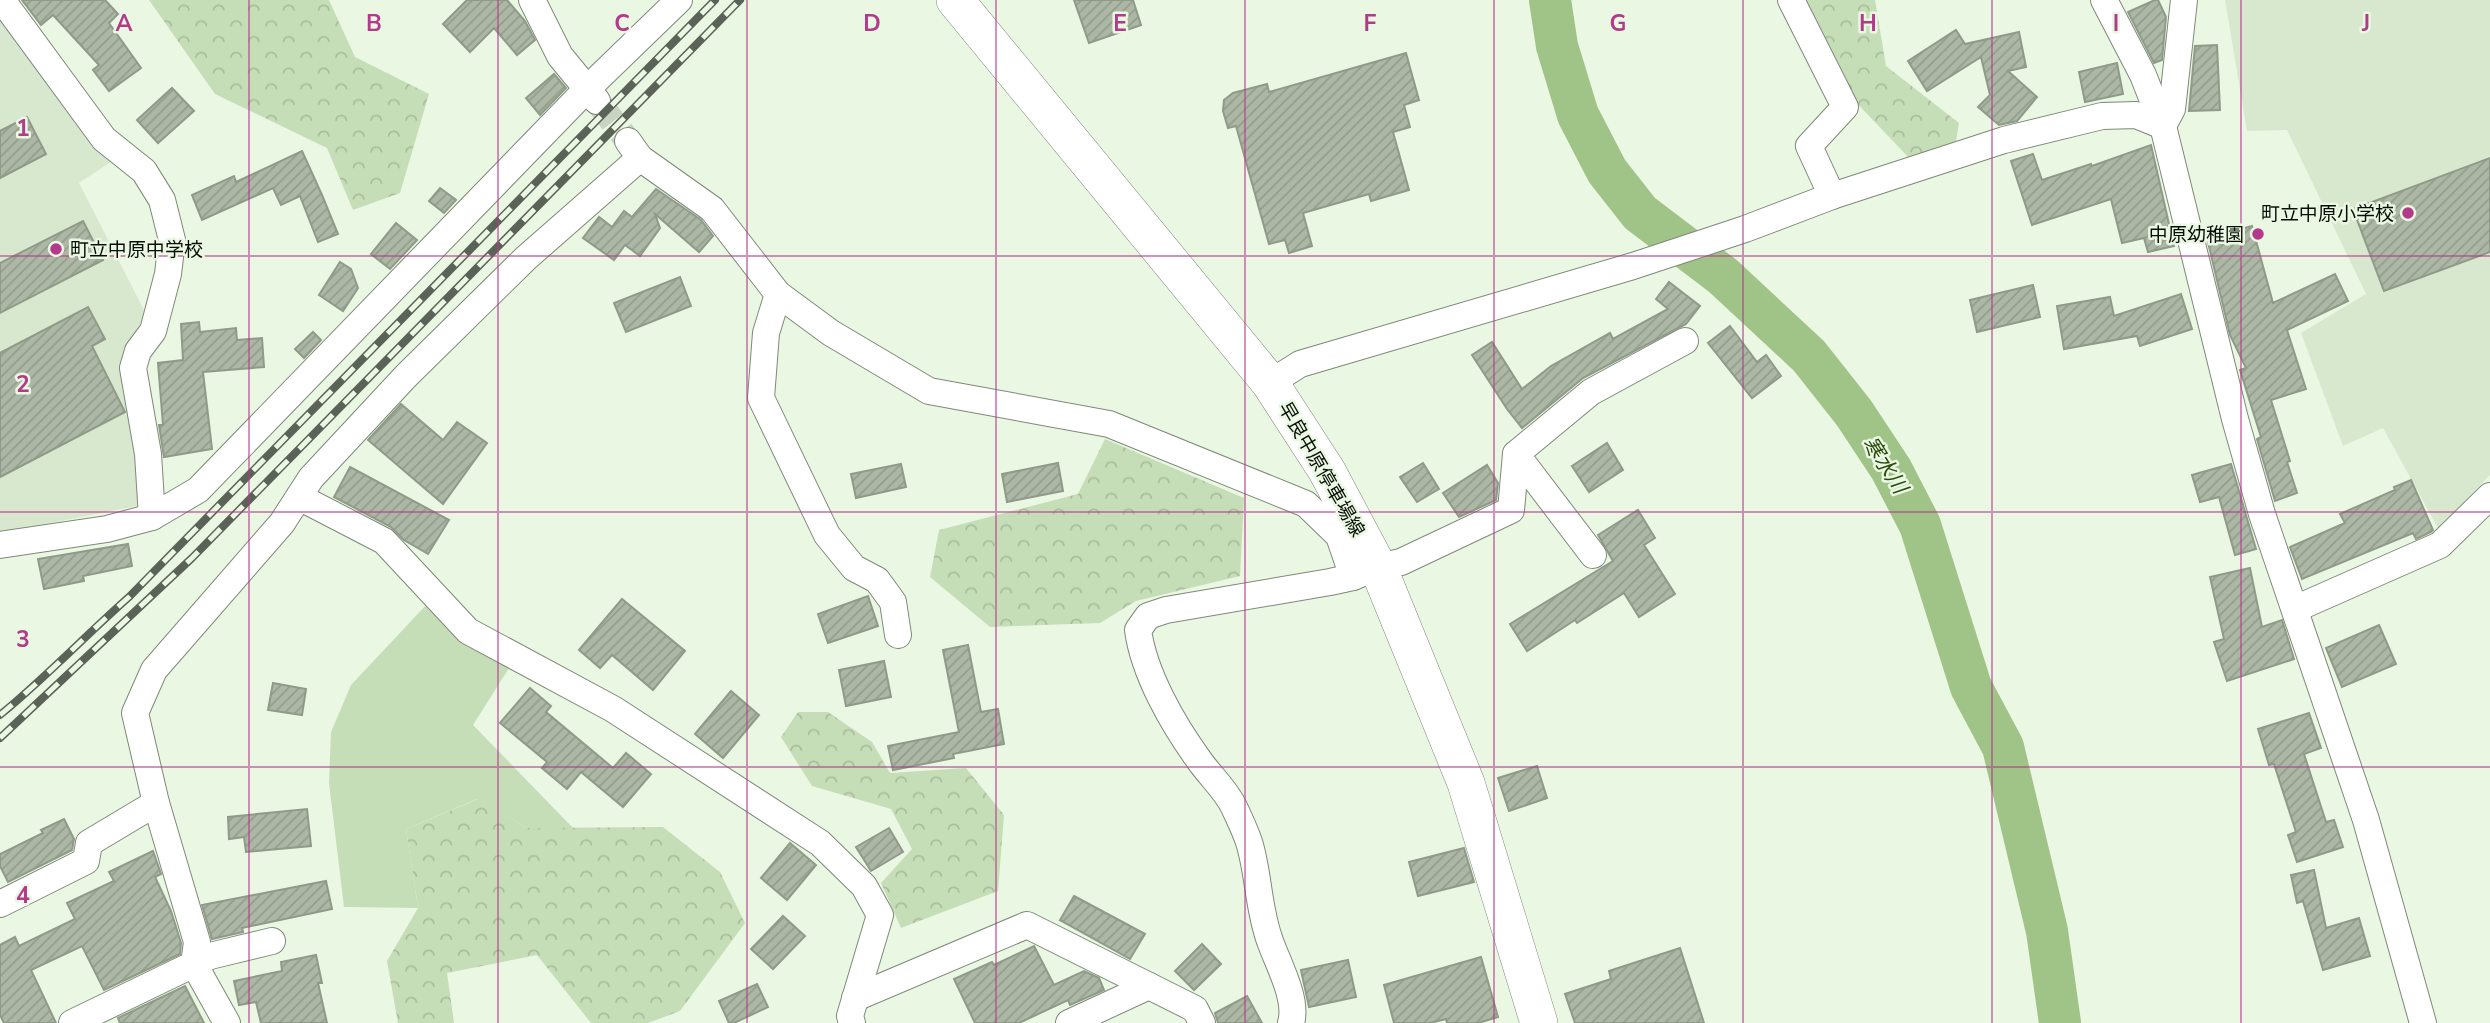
<svg xmlns="http://www.w3.org/2000/svg" width="2490" height="1023" viewBox="0 0 2490 1023" font-family="'Nunito Sans','Noto Sans JP',sans-serif">
<defs>
<pattern id="forest-crowns" width="20" height="18" patternUnits="userSpaceOnUse" patternTransform="scale(1.75)"><rect width="20" height="18" fill="#c6deb7"/><path d="M2 6a3 3 0 1 1 6 0M12 15a3 3 0 1 1 6 0" fill="none" stroke="#a9bd9c"/></pattern>
<pattern id="building-hatch" width="6" height="6" patternUnits="userSpaceOnUse" patternTransform="scale(1.75)"><rect width="6" height="6" fill="#acb8a5"/><path d="M-1 1l2-2M0 6l6-6M5 7l2-2" fill="none" stroke="#939d8d"/></pattern>
</defs>
<rect width="100%" height="100%" fill="#eaf7e3"/>
<g fill="#d8e8cf">
<polygon points="2225,0 2490,0 2490,475 2438,528 2383,428 2343,446 2301,333 2366,294 2287,130 2247,131"/>
<polygon points="0,9 114,160 79,183 146,314 122,357 142,505 0,533"/>
</g>
<polygon fill="#c6deb7" points="428,603 451,633 511,665 473,725 573,828 527,828 477,799 406,829 418,908 344,907 329,783 331,732 351,685"/>
<g fill="url(#forest-crowns)">
<polygon points="149,0 329,0 355,57 429,94 400,193 353,210 327,148 215,94"/>
<polygon points="1805,0 1875,0 1886,66 1959,123 1955,147 1911,160 1849,95"/>
<polygon points="1105,439 1244,498 1240,576 1136,601 1100,623 990,627 930,577 939,530 1078,494"/>
<polygon points="798,712 828,712 872,742 890,773 966,768 1004,815 998,891 901,928 881,883 912,849 891,809 812,786 781,737"/>
<polygon points="478,799 527,828 663,827 720,872 745,923 680,1011 648,1023 591,1023 537,955 447,973 454,1023 398,1023 387,961 418,908 406,829"/>
</g>
<g fill="none" stroke-linecap="round" stroke-linejoin="round">
<polyline stroke="#a0c488" stroke-width="42" points="1550,0 1557,46 1578,115 1607,171 1640,213 1723,276 1809,356 1854,413 1891,469 1920,525 1971,687 2003,747 2047,931 2060,1023"/>
</g>
<g fill="url(#building-hatch)" stroke="#8f9a88" stroke-width="2">
<polygon points="22,0 105,0 118,14 109,23 141,68 109,91 93,70 99,65 53,15 41,25"/>
<polygon points="467,0 507,0 525,21 535,40 517,55 494,28 470,52 443,24"/>
<polygon points="1074,0 1133,0 1141,25 1089,43"/>
<polygon points="2155,0 2158,0 2166,17 2162,60 2154,63 2128,12"/>
<polygon points="1956,30 1965,44 2019,32 2026,67 2008,71 2037,97 2017,121 1999,125 1978,107 1990,95 1981,57 1927,91 1908,61"/>
<polygon points="2217,45 2220,110 2189,111 2195,46"/>
<polygon points="1406,53 1419,100 1404,105 1410,127 1393,132 1409,190 1371,201 1369,194 1303,213 1312,246 1289,253 1285,240 1269,244 1236,126 1228,128 1223,111 1224,100 1233,93 1267,84 1269,92"/>
<polygon points="2117,63 2123,94 2085,102 2079,72"/>
<polygon points="554,74 566,88 540,115 526,98"/>
<polygon points="172,88 194,111 158,143 137,120"/>
<polygon points="27,117 46,154 0,178 0,131"/>
<polygon points="2151,145 2174,246 2148,252 2144,238 2122,243 2111,199 2032,225 2011,161 2033,154 2042,180 2091,164 2092,166"/>
<polygon points="302,151 322,195 338,234 318,242 300,196 281,205 273,188 202,220 192,195 234,176 236,182"/>
<polygon points="2490,158 2490,252 2384,291 2353,209"/>
<polygon points="440,188 456,200 444,213 429,201"/>
<polygon points="656,189 701,220 713,236 699,252 655,214 660,228 640,256 625,245 614,260 583,238 599,217 612,227 624,211 632,217"/>
<polygon points="83,221 103,260 0,313 0,263"/>
<polygon points="396,223 417,240 390,269 371,254"/>
<polygon points="2252,226 2273,303 2335,274 2348,301 2287,330 2306,389 2271,400 2290,461 2287,462 2297,493 2275,501 2257,439 2261,437 2240,370 2246,368 2230,335 2207,238"/>
<polygon points="340,262 351,269 358,288 343,311 319,295"/>
<polygon points="680,277 691,306 626,332 614,303"/>
<polygon points="1669,282 1700,306 1686,324 1583,378 1522,428 1507,409 1472,355 1492,342 1522,389 1551,366 1610,333 1613,339 1668,309 1656,299"/>
<polygon points="2033,285 2040,317 1977,332 1970,300"/>
<polygon points="2181,294 2192,329 2140,346 2137,336 2064,349 2057,306 2110,297 2114,316"/>
<polygon points="88,307 105,339 92,346 125,412 0,477 0,353"/>
<polygon points="199,322 200,332 236,328 237,340 262,338 264,367 203,372 212,449 164,457 159,425 163,425 158,363 183,360 181,324"/>
<polygon points="1730,326 1757,362 1766,355 1781,376 1752,398 1708,343"/>
<polygon points="313,332 321,340 304,358 295,349"/>
<polygon points="401,404 443,440 457,422 487,443 443,504 368,440"/>
<polygon points="1607,443 1623,470 1589,492 1572,466"/>
<polygon points="1058,463 1063,491 1007,502 1002,474"/>
<polygon points="1423,463 1439,489 1417,502 1400,477"/>
<polygon points="901,464 906,487 856,498 851,474"/>
<polygon points="2231,464 2256,549 2235,555 2219,497 2200,502 2192,475"/>
<polygon points="1487,465 1498,483 1496,500 1459,517 1443,493"/>
<polygon points="350,467 449,520 428,554 404,540 391,527 334,497"/>
<polygon points="2411,480 2433,530 2431,532 2416,539 2413,533 2302,579 2290,547 2345,523 2340,514 2395,490 2394,487"/>
<polygon points="1638,510 1655,538 1644,545 1675,594 1639,617 1624,593 1577,623 1575,620 1527,651 1510,624 1613,561 1598,535"/>
<polygon points="128,544 132,566 83,576 84,581 44,589 38,559"/>
<polygon points="2250,568 2262,627 2282,620 2294,659 2227,681 2214,642 2224,639 2210,577"/>
<polygon points="868,596 878,626 828,643 818,614"/>
<polygon points="622,599 685,651 653,690 612,655 600,668 579,650"/>
<polygon points="2379,625 2396,664 2342,687 2326,648"/>
<polygon points="968,645 981,712 998,709 1004,744 953,754 954,758 893,770 888,746 959,732 943,650"/>
<polygon points="884,661 891,697 846,706 839,670"/>
<polygon points="273,683 306,689 302,715 268,710"/>
<polygon points="530,688 551,706 546,712 613,768 626,753 651,774 623,807 581,772 567,789 542,768 547,762 500,723"/>
<polygon points="731,691 759,715 723,758 695,734"/>
<polygon points="2309,713 2321,748 2304,754 2326,822 2334,820 2343,847 2297,862 2288,835 2296,832 2274,764 2269,765 2258,729"/>
<polygon points="1537,766 1547,798 1509,811 1498,778"/>
<polygon points="307,809 311,846 246,852 244,837 229,839 228,817"/>
<polygon points="64,819 74,839 72,850 8,882 0,866 0,854 43,833 41,830"/>
<polygon points="889,828 903,852 871,871 856,847"/>
<polygon points="790,843 816,865 787,900 761,878"/>
<polygon points="1464,848 1474,882 1418,896 1409,862"/>
<polygon points="153,851 161,874 155,877 171,911 181,943 180,954 104,990 82,946 31,970 56,1023 4,1023 0,1015 0,945 15,937 19,946 75,919 67,903 114,881 109,872"/>
<polygon points="2314,870 2326,928 2359,918 2370,956 2323,970 2303,901 2297,903 2291,875"/>
<polygon points="326,881 332,909 242,928 243,932 212,939 202,905"/>
<polygon points="1074,896 1145,934 1130,959 1060,920"/>
<polygon points="783,916 805,936 773,969 751,949"/>
<polygon points="1202,944 1221,964 1194,990 1175,971"/>
<polygon points="1034,946 1054,985 1084,971 1099,978 1104,990 1070,1005 1068,1000 1019,1023 975,1023 954,979 992,962 994,965"/>
<polygon points="1680,948 1704,1023 1575,1023 1565,994 1611,979 1609,971"/>
<polygon points="316,955 322,983 318,983 327,1023 261,1023 256,1002 239,1005 234,981 282,971 281,962"/>
<polygon points="1481,957 1498,1017 1478,1023 1447,1023 1446,1019 1430,1023 1394,1023 1384,985"/>
<polygon points="1348,960 1356,997 1309,1007 1301,970"/>
<polygon points="757,984 768,1007 734,1023 729,1023 719,1001"/>
<polygon points="185,986 204,1023 120,1023 118,1018"/>
<polygon points="1247,996 1262,1023 1218,1023 1215,1013"/>
</g>
<g fill="none" stroke-linecap="round" stroke-linejoin="round">
<polyline stroke="#c8d4c2" stroke-width="26" stroke-dasharray="26 13" stroke-linecap="butt" points="597,101 628,141"/>
<defs>
<g id="street">
<polyline points="2,0 104,139 144,171 162,200 172,240 168,274 153,331 138,351 133,368 148,454 152,517"/>
<polyline points="532,0 560,56 597,101"/>
<polyline points="1791,0 1845,107 1809,146 1832,196"/>
<polyline points="2104,0 2143,75 2163,126 2235,419 2262,514 2366,820 2423,1023"/>
<polyline points="2163,126 2172,109 2184,0"/>
<polyline points="628,141 640,158 712,209 778,294 766,333 761,398 827,535 854,568 877,580 893,602 898,635"/>
<polyline points="778,294 831,333 929,391 1109,424 1306,504 1339,536 1353,577"/>
<polyline points="1270,383 1300,364 1633,266 1745,229 1832,196 2004,140 2102,116 2136,115 2163,126"/>
<polyline points="1516,454 1593,555"/>
<polyline points="299,497 384,541 468,631 613,709 820,843 864,886 880,915 850,1016 852,1023"/>
<polyline points="0,545 107,529 152,517 198,490 586,90 679,0"/>
<polyline points="2295,609 2440,545 2490,496"/>
<polyline points="0,904 86,861 89,843 156,803"/>
<polyline points="855,998 1027,925 1195,1009 1202,1023"/>
<polyline points="72,1023 194,964 197,942 156,803 135,713 154,670 282,523 311,478 406,376 526,258 640,158"/>
<polyline points="227,1023 194,964 210,956 272,941"/>
<polyline points="1069,1023 1149,986"/>
<path d="M1291,1023C1298,999 1278,964 1270,941C1258,909 1259,874 1249,842C1245,830 1239,818 1234,807C1226,790 1210,776 1199,760C1173,724 1144,674 1138,630L1148,616L1166,610L1330,582L1353,577L1378,567L1401,562L1511,510L1516,454L1591,392L1685,341"/>
</g>
<polyline id="secondary" points="955,0 1270,383 1327,471 1378,567 1466,783 1539,1023"/>
</defs>
<use href="#street" stroke="#7e8978" stroke-width="28"/>
<use href="#secondary" stroke="#7e8978" stroke-width="38"/>
<use href="#street" stroke="#fff" stroke-width="26"/>
<use href="#secondary" stroke="#fff" stroke-width="37"/>
<defs>
<g id="rail">
<path d="M0,715C45,678 85,636 129,597L715,0"/>
<polyline points="0,738 192,558 740,0"/>
</g>
</defs>
<use href="#rail" stroke="#5b6257" stroke-width="8"/>
<use href="#rail" stroke="#eaf7e3" stroke-width="5" stroke-dasharray="16" stroke-linecap="butt"/>
</g>
<path fill="none" stroke="#b3398b" stroke-width="2" stroke-opacity="0.55" d="M249,0V1023M498,0V1023M747,0V1023M996,0V1023M1245,0V1023M1494,0V1023M1743,0V1023M1992,0V1023M2241,0V1023M0,256H2490M0,512H2490M0,767H2490"/>
<g fill="#b3398b" stroke="#eaf7e3" stroke-width="2.5">
<circle cx="2408" cy="213" r="7"/>
<circle cx="2258" cy="234" r="7"/>
<circle cx="56" cy="249" r="7"/>
</g>
<g text-anchor="middle" stroke-width="5" stroke-linejoin="round" paint-order="stroke">
<g font-size="19" fill="#090d07" stroke="#eaf7e3" text-anchor="end">
<text x="2394" y="220">町立中原小学校</text>
<text x="2244" y="241">中原幼稚園</text>
<text x="70" y="256" text-anchor="start">町立中原中学校</text>
</g>
<g font-size="19" fill="#090d07" stroke="#eaf7e3">
<text transform="translate(1322 469) rotate(60)" y="7">早良中原停車場線</text>
</g>
<g font-size="21" font-style="italic" fill="#2b4b0c" stroke="#eaf7e3">
<text transform="translate(1885 465) rotate(57)" y="7">寒水川</text>
</g>
</g>
<g font-size="23" text-anchor="middle" font-weight="bold" fill="#b3398b" stroke="#eaf7e3" stroke-width="5" stroke-linejoin="round" paint-order="stroke">
<text x="124" y="31">A</text>
<text x="374" y="31">B</text>
<text x="622" y="31">C</text>
<text x="872" y="31">D</text>
<text x="1120" y="31">E</text>
<text x="1370" y="31">F</text>
<text x="1618" y="31">G</text>
<text x="1868" y="31">H</text>
<text x="2116" y="31">I</text>
<text x="2366" y="31">J</text>
<text x="23" y="136">1</text>
<text x="23" y="392">2</text>
<text x="23" y="647">3</text>
<text x="23" y="903">4</text>
</g>
</svg>
